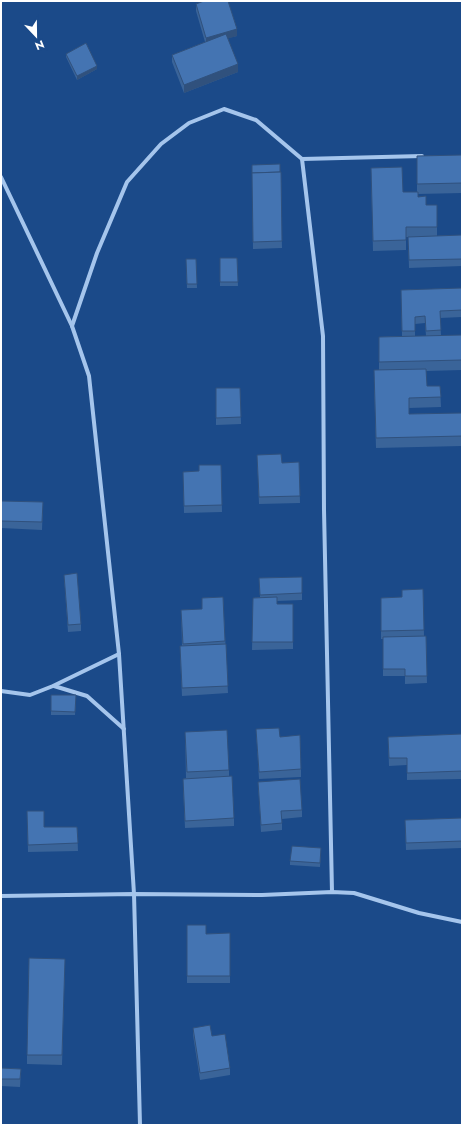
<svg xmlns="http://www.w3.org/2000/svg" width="463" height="1126" viewBox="0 0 463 1126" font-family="Jost,sans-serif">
<rect width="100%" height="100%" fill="#1b4a89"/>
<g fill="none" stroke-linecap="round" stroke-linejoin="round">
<g stroke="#a5c5ec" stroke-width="4">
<polyline points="302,159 422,156"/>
<polyline points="1,177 72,326 89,376 119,654 134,894 140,1125"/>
<polyline points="72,326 97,253 127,182 161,144 189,123 224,109 256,120 302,159 323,336 324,510 332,892"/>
<polyline points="54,686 87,696 124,729"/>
<polyline points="1,691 30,695 53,686 119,654"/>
<polyline points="1,896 134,894 262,895 332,892 354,893 419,913 462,922"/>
</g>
</g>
<g fill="#3a6499" fill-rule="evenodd">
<polygon points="196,4 237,36 228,38 238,72 184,93 172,62 172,55 205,42 196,11"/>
<polygon points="66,54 97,69 77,80 66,57"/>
<polygon points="462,155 462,193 418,194 418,197 426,205 437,205 437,236 462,235 462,266 409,268 408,237 406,237 406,250 373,251 371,178 403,192 417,192 417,156"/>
<polygon points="280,164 282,248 253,249 252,180"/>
<polygon points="220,258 237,258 238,286 220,286"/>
<polygon points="186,259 196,259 197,288 187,288"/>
<path d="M462,288V317L440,318L441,335H462V370L426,371L427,386H440L441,407L409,408V414L462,413V446L376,448L374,380L379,370V337L402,336L401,290ZM425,323L426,336H415V324Z"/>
<polygon points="216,388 240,388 241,424 216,425"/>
<polygon points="257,455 282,463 299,462 300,503 259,504"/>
<polygon points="221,465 222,512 184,513 183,472 199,471"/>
<polygon points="1,501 43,502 42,530 1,528"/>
<polygon points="64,575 81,624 81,631 68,632"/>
<polygon points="302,577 302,600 277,601 277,604 293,604 293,649 252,650 253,598 260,597 259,578"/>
<polygon points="423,589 424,636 426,636 427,683 405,684 405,676 383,676 383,639 381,639 381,598 402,597"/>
<polygon points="223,597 228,693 182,696 180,654 180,646 182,646 181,610 202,609 202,598"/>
<polygon points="51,695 76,695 75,715 51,715"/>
<polygon points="256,729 280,737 301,769 301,777 259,779"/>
<polygon points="185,732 229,770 229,776 234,818 234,826 185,828 183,786 183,779 186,778"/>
<polygon points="462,734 462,779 407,780 407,765 389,766 388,737"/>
<polygon points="258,782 302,810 302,817 282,819 282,830 261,832"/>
<polygon points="27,811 44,827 77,827 78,851 28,852"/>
<polygon points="462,818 462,848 406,850 405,820"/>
<polygon points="321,852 320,867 290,865 290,861"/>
<polygon points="187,925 206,934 230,933 230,983 187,983"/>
<polygon points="65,959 62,1065 27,1064 27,1055"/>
<polygon points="193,1028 212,1036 230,1068 230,1075 200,1080 193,1035"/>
<polygon points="1,1068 21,1069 20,1087 1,1086"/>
</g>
<g fill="#30517d">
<polygon points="237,29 237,36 206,45 206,38"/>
<polygon points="238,64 238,72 184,93 184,85"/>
<polygon points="97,66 97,69 77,80 77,76"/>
</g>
<g fill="#4474b2" stroke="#30517d">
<polygon points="204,1 228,1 237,29 206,38 196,4"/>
<polygon points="226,34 238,64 184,85 172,55"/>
<polygon points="86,43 97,66 77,76 66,54"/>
<polygon points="462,155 462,183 417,184 417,156"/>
<polygon points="280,164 280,172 252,173 252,165"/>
<polygon points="402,167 403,192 418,192 418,197 426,196 426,205 437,205 437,227 406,227 406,240 373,241 371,168"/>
<polygon points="281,172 282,241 253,242 252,173"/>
<polygon points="462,235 462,259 409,260 408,237"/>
<polygon points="220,258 237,258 238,282 220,282"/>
<polygon points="186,259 196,259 197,284 187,284"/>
<polygon points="462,288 462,310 440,311 441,330 426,331 425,316 415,317 415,331 402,331 401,290"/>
<polygon points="462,335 462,360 379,362 379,337"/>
<polygon points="426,369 427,386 440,386 441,397 409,398 409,414 462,413 462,436 376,438 374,370"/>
<polygon points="216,388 240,388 241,417 216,418"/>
<polygon points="281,454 282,463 299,462 300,496 259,497 257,455"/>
<polygon points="199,465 221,465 222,505 184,506 183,472 199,471"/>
<polygon points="1,501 43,502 42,522 1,521"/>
<polygon points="77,573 81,624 68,625 64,575"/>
<polygon points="302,577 302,593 260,595 259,578"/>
<polygon points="423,589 424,630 381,631 381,598 402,597 402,590"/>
<polygon points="223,597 225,641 183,644 181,610 202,609 202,598"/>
<polygon points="277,597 277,604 293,604 293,642 252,642 253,598"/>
<polygon points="426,636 427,676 405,676 405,669 383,669 383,637"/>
<polygon points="226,644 228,686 182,688 180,646"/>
<polygon points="51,695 76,695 75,712 51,711"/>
<polygon points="279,728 280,737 300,735 301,769 259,772 256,729"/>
<polygon points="227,730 229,770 187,772 185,732"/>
<polygon points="462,734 462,771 407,773 407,758 389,758 388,737"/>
<polygon points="232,776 234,818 185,821 183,779"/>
<polygon points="300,779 302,810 281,811 282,823 261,825 258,782"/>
<polygon points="27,811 44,811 44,827 77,827 78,843 28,845"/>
<polygon points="462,818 462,841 406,843 405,820"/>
<polygon points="292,846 321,848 320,863 290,861"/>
<polygon points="187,925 206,925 206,934 230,933 230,976 187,976"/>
<polygon points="29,958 65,959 62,1055 27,1055"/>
<polygon points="210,1025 212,1036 225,1034 230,1068 200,1073 193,1028"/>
<polygon points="1,1068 21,1069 20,1079 1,1079"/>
</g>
<rect width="463" height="1126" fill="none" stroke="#ffffff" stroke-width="4"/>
<g transform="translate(36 36) rotate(158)" stroke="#1b4a89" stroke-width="3" paint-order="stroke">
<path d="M0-3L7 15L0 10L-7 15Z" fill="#ffffff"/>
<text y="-6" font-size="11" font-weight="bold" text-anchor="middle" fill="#ffffff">N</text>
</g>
</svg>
